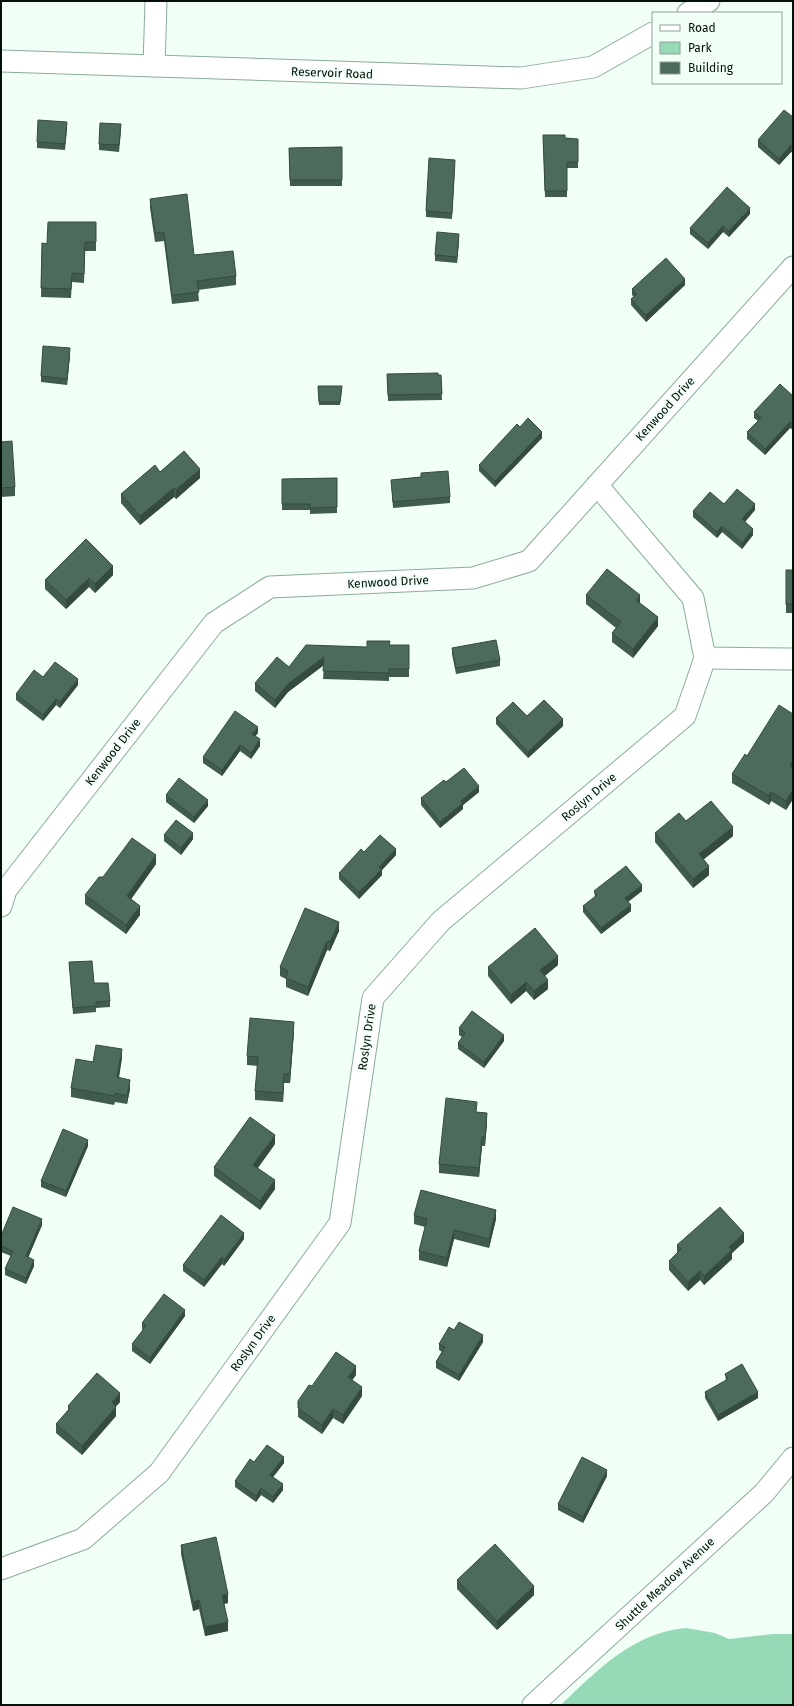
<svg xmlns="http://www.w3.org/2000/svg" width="794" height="1706" viewBox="0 0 794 1706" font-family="'Fira Sans',sans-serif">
<rect width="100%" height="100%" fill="#f1fff7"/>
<path fill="#95d9b7" d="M686,1628L715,1633L729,1639L773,1634H793V1705H561C596,1671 634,1632 686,1628Z"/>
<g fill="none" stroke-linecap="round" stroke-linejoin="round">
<defs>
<g id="minor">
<polyline points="688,13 709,1"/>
<polyline points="1,61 521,78 593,67 653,33"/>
<polyline points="154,66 156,1"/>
<polyline points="705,658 793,659"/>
<polyline points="1,906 6,890 214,623 270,587 473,578 529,561 793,267"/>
<polyline points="1,1569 83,1539 159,1473 340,1223 373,998 441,921 685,716 705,658 693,598 597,485"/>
<polyline points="533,1705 764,1493 793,1458"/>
</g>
</defs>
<use href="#minor" stroke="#8bac9b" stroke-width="23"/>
<use href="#minor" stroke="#fff" stroke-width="21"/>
</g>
<g fill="#415c4e">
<polygon points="793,117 793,153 791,152 779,165 758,147 758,140"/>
<polygon points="67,128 65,150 37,148 37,142"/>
<polygon points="121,131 119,152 99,150 99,144"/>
<polygon points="543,135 565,138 578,139 578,168 567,168 567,197 545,197"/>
<polygon points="342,147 342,186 290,186 289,148"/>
<polygon points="455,166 452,219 426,217 426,211"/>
<polygon points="150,199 194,255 236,276 236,285 198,290 199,301 172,304 164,241 155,242 150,208"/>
<polygon points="750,214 729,237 723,232 708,249 690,234 690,228"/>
<polygon points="96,222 96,251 85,251 84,283 72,282 71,298 41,297 42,243 47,244"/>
<polygon points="459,240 457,263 435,261 435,255"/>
<polygon points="685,285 646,322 631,305 631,299 634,297 632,295 632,289"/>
<polygon points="70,355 67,385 41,382 41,376"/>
<polygon points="387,374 441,375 442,400 388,401"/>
<polygon points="318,386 342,389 340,405 319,405"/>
<polygon points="793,396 793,430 790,428 765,455 747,439 747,432 758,421 754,418 754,412"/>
<polygon points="520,427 542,438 495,487 479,471 479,465"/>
<polygon points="1,442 15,487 15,496 1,497"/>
<polygon points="160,472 200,478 176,499 174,497 140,525 121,503 121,494"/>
<polygon points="421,473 450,497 450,503 393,508 391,480 421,477"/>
<polygon points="337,478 337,513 310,514 310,510 282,510 282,479"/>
<polygon points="755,510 745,522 753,535 742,549 722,532 717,538 693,517 693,511"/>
<rect x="786" y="570" width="7" height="43"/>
<polygon points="113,575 95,593 89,587 66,609 45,589 45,580"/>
<polygon points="586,595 640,603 658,626 633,658 612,642 612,633 616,628 586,604"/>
<polygon points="390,645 409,645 409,677 389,677 389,681 323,679 324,665 288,692 275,708 255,691 255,683 289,667 367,647"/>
<polygon points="452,648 500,660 500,666 456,674 452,654"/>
<polygon points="78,685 60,708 56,705 43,721 16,700 16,694"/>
<polygon points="793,714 793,799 786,810 771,801 769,805 732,783 732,774 747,756"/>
<polygon points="527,716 563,726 528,758 496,724 496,718"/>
<polygon points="258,733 255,736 260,746 251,759 240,751 222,776 203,763 203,757"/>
<polygon points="446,782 479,792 463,805 463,809 440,828 421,805 421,798"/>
<polygon points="166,795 208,806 194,823 166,802"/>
<polygon points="686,821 733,836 704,859 709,875 693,888 655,842 655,833"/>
<polygon points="164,835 193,839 181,855 164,841"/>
<polygon points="364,852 396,855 382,870 382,875 359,899 339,879 339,873"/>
<polygon points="156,864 131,899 140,915 126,934 85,904 85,895 103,877"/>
<polygon points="594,891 642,891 628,902 631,911 601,934 583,912 583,906 595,897"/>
<polygon points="339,931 330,951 327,950 308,996 286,987 286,979 280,976 280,967"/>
<polygon points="69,962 110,1001 110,1007 96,1008 96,1012 73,1014"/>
<polygon points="558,965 545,976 548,989 534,1000 526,991 511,1004 488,976 488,967"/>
<polygon points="459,1028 504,1041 484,1068 458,1049 458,1043 462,1037 459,1035"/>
<polygon points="294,1031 290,1083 284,1083 283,1102 255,1100 255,1091 258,1066 247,1065 247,1056"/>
<polygon points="122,1058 119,1078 130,1089 127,1104 115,1102 114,1105 71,1097 71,1088 93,1062"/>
<polygon points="477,1112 487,1122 485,1146 482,1146 479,1177 439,1173 439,1164"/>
<polygon points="275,1144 258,1168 275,1189 260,1210 214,1176 214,1167"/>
<polygon points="88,1146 66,1197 41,1187 41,1181"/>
<polygon points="414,1215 496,1219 489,1248 454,1239 447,1267 419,1260 419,1251 425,1227 414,1224"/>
<polygon points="42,1225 28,1257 34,1266 26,1284 5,1275 5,1269 11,1256 1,1252 1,1236"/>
<polygon points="244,1239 224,1266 222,1264 204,1287 183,1271 183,1265"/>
<polygon points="744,1242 732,1253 732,1259 704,1285 700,1280 688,1291 669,1270 669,1261 677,1253 677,1245"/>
<polygon points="185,1316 150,1364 132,1351 132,1344 143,1330 142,1329 142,1323"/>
<polygon points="454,1330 483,1342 459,1381 436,1368 436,1362 442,1352 439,1350 439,1344"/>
<polygon points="725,1374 758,1398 718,1421 705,1398 705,1392 726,1381"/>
<polygon points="356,1375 352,1380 362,1396 343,1424 333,1418 322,1434 298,1417 298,1408 312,1386"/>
<polygon points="120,1402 116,1406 116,1416 82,1455 56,1433 56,1424 68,1411 68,1406"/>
<polygon points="254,1462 284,1463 273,1477 283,1490 273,1503 261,1495 256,1502 235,1487 235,1481"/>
<polygon points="607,1476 583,1523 558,1510 558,1504"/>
<polygon points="181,1545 228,1603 224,1604 228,1631 205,1636 199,1609 193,1611 181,1554"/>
<polygon points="457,1580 534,1595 497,1630 457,1589"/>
</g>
<g fill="#354b40">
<polygon points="791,145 791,152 779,165 779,159"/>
<polygon points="750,208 750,214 729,237 729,231"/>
<polygon points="723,226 723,232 708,249 708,243"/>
<polygon points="459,234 459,240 457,263 457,257"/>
<polygon points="685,279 685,285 646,322 646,315"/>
<polygon points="70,348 70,355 67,385 67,379"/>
<polygon points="790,422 790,428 765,455 765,449"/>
<polygon points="542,432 542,438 495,487 495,481"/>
<polygon points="200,469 200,478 176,499 176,490"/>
<polygon points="174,488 174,497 140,525 140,516"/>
<polygon points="755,504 755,510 742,525 742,519"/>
<polygon points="722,526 722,532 717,538 717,532"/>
<polygon points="753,529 753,535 742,549 742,543"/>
<polygon points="113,566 113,575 95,593 95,584"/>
<polygon points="89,578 89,587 66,609 66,600"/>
<polygon points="640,595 640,604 636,600"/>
<polygon points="658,617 658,626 633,658 633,649"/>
<polygon points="324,657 324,665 288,692 275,708 275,700 288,684"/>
<polygon points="78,679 78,685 60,708 60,702"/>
<polygon points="56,699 56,705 43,721 43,715"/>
<polygon points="563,719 563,726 528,758 528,752"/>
<polygon points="258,727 258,733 252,740 252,734"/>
<polygon points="260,739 260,746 251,759 251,753"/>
<polygon points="240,745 240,751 222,776 222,770"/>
<polygon points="793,760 793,769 790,766"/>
<polygon points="479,786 479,792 463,805 463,809 440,828 440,822 461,801"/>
<polygon points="793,790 793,799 786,810 786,801"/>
<polygon points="771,792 771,801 769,805 769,796"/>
<polygon points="208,800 208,806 194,823 194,817"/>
<polygon points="733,827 733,836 699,863 699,854"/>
<polygon points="193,833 193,839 181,855 181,848"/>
<polygon points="396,849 396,855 382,870 382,875 359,899 359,892 379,867"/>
<polygon points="156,855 156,864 127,905 127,896"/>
<polygon points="709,866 709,875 693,888 693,879"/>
<polygon points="642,885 642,891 625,904 625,898"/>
<polygon points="631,905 631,911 601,934 601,928"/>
<polygon points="140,906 140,915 126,934 126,925"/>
<polygon points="339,922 339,931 330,951 330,942"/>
<polygon points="327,941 327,950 308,996 308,987"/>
<polygon points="558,956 558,965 540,979 540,970"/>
<polygon points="548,980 548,989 534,1000 534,991"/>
<polygon points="526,982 526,991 511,1004 511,995"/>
<polygon points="294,1022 294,1031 290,1083 290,1074"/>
<polygon points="504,1035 504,1041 484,1068 484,1062"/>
<polygon points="122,1049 122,1058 117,1086 117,1077"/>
<polygon points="284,1074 284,1083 283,1102 283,1093"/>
<polygon points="130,1080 130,1089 127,1104 127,1096"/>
<polygon points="487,1113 487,1122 485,1146 485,1137"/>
<polygon points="275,1135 275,1144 253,1174 253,1165"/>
<polygon points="482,1137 482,1146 479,1177 479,1168"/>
<polygon points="88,1140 88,1146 66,1197 66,1191"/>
<polygon points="275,1180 275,1189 260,1210 260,1201"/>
<polygon points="496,1210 496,1219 489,1248 489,1239"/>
<polygon points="42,1219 42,1225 26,1263 26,1256"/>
<polygon points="454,1230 454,1239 447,1267 447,1258"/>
<polygon points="244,1233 244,1239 224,1266 224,1260"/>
<polygon points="744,1233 744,1242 732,1253 732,1259 704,1285 704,1276 729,1247"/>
<polygon points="222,1257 222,1264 204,1287 204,1280"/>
<polygon points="34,1260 34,1266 26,1284 26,1278"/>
<polygon points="700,1271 700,1280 688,1291 688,1282"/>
<polygon points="185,1310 185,1316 150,1364 150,1358"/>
<polygon points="483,1335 483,1342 459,1381 459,1375"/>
<polygon points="356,1366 356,1375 348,1386 348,1377"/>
<polygon points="362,1387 362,1396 343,1424 343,1415"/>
<polygon points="758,1392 758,1398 718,1421 718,1415"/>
<polygon points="120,1393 120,1402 112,1411 112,1402"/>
<polygon points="116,1407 116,1416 82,1455 82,1446"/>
<polygon points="333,1409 333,1418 322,1434 322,1425"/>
<polygon points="284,1457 284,1463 270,1481 270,1475"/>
<polygon points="607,1470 607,1476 583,1523 583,1517"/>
<polygon points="283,1484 283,1490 273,1503 273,1497"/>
<polygon points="261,1488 261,1495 256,1502 256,1496"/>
<polygon points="534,1586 534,1595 497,1630 497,1621"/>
<polygon points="228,1594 228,1603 222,1604 222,1595"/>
<polygon points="199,1600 199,1609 193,1611 193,1602"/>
<polygon points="228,1622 228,1631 205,1636 205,1627"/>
</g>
<g fill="#4c6b5b" stroke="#354b40">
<polygon points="784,110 793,117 793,147 791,145 779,159 758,140"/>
<polygon points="38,120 67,122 65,144 37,142"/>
<polygon points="100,123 121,124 119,145 99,144"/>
<polygon points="543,135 565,135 565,138 578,139 578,162 567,162 567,191 545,191"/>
<polygon points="342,147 342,180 290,180 289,148"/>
<polygon points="429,158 455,160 452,213 426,211"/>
<polygon points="727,187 750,208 729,231 723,226 708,243 690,228"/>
<polygon points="187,194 194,255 233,251 236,276 197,281 199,292 172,295 164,232 155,233 150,199"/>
<polygon points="48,222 96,222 96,242 85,242 84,274 72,273 71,289 41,288 42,243 47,244"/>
<polygon points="437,232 459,234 457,257 435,255"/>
<polygon points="666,258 685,279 646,315 631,299 637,294 632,289"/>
<polygon points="43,346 70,348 67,379 41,376"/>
<polygon points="438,373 438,375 441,375 442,394 388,395 387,374"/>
<polygon points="780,384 793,396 793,424 790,422 765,449 747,432 761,418 754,412"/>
<polygon points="318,386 342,386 340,402 319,402"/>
<polygon points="528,418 542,432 495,481 479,465 517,424 520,427"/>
<polygon points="12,441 15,487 1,488 1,442"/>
<polygon points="184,451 200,469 176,490 174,488 140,516 121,494 155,465 160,472"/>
<polygon points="448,471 450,497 393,502 391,480 421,477 421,473"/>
<polygon points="337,478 337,507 310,508 310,504 282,504 282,479"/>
<polygon points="737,489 755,504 742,519 753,529 742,543 722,526 717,532 693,511 710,492 724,504"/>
<polygon points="86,539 113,566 95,584 89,578 66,600 45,580"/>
<polygon points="607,569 640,595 636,600 658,617 633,649 612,633 621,622 586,595"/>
<rect x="786" y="570" width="7" height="34"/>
<polygon points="496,640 500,660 456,668 452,648"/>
<polygon points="367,641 390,641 389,645 409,645 409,669 389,669 389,673 323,671 324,657 288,684 275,700 255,683 277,657 289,667 306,645 367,647"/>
<polygon points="55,662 78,679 60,702 56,699 43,715 16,694 34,670 43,677"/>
<polygon points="544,700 563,719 528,752 496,718 513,702 527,716"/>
<polygon points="779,705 793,714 793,760 790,766 793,768 793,790 786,801 771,792 769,796 732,774 745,754 747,756"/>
<polygon points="235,711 258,727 252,734 260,739 251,753 240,745 222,770 203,757"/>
<polygon points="464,768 479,786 461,801 463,803 440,822 421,798 444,780 446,782"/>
<polygon points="179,778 208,800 194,817 166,795"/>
<polygon points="711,801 733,827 699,854 709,866 693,879 655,833 679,813 686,821"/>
<polygon points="176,820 193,833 181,848 164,835"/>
<polygon points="380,835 396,849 379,867 382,869 359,892 339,873 361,849 364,852"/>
<polygon points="132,838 156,855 127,896 140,906 126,925 85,895 99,877 103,877"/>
<polygon points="626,866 642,885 625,898 631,905 601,928 583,906 597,895 594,891"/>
<polygon points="305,908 339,922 330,942 327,941 308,987 286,978 288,971 280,967"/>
<polygon points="535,928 558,956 540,970 548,980 534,991 526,982 511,995 488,967"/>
<polygon points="92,961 94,983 108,983 110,1001 96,1002 96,1006 73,1008 69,962"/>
<polygon points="472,1011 504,1035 484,1062 458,1043 465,1033 459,1028"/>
<polygon points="250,1018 294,1022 290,1074 284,1074 283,1093 255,1091 258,1057 247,1056"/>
<polygon points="96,1045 122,1049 117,1077 130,1080 127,1096 115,1093 114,1096 71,1088 76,1059 93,1062"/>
<polygon points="446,1098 477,1102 476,1112 487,1113 485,1137 482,1137 479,1168 439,1164"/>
<polygon points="250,1117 275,1135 253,1165 275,1180 260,1201 214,1167"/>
<polygon points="63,1129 88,1140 66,1191 41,1181"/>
<polygon points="421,1190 496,1210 489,1239 454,1230 447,1258 419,1251 427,1219 414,1215"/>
<polygon points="13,1207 42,1219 26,1256 34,1260 26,1278 5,1269 13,1251 1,1246 1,1236"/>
<polygon points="720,1207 744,1233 729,1247 732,1250 704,1276 700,1271 688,1282 669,1261 681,1249 677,1245"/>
<polygon points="221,1215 244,1233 224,1260 222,1257 204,1280 183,1265"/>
<polygon points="164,1294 185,1310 150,1358 132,1344 146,1326 142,1323"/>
<polygon points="459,1322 483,1335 459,1375 436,1362 445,1347 439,1344 449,1327 454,1330"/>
<polygon points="336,1352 356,1366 348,1377 362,1387 343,1415 333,1409 322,1425 298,1408 298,1401 309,1385 312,1386"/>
<polygon points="742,1364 758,1392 718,1415 705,1392 728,1379 725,1374"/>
<polygon points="97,1373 120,1393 112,1402 116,1407 82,1446 56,1424 70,1408 68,1406"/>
<polygon points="267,1445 284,1457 270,1475 283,1484 273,1497 261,1488 256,1496 235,1481 250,1459 254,1462"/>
<polygon points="582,1457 607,1470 583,1517 558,1504"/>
<polygon points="216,1537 228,1594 222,1595 228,1622 205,1627 199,1600 193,1602 181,1545"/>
<polygon points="495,1544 534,1586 497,1621 457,1580"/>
</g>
<g text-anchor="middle" stroke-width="4" stroke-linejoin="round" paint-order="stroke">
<g font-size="12" fill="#05100a" stroke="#f1fff7">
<text transform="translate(332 73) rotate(2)" y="4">Reservoir Road</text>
<text transform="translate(665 409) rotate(-48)" y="4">Kenwood Drive</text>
<text transform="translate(388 582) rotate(-3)" y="4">Kenwood Drive</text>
<text transform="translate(113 752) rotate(-52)" y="4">Kenwood Drive</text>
<text transform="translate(589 797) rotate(-40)" y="4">Roslyn Drive</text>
<text transform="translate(367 1037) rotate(-82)" y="4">Roslyn Drive</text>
<text transform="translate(253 1343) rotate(-54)" y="4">Roslyn Drive</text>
<text transform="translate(665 1584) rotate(-43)" y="4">Shuttle Meadow Avenue</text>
</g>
</g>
<rect width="794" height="1706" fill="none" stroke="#05100a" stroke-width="4"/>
<rect x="652" y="12" width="130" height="72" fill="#f1fff7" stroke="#939f98"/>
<rect x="660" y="25" width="20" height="6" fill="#ffffff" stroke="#939f98"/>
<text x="688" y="32" font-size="12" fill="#05100a">Road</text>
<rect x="660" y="42" width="20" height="12" fill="#95d9b7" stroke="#939f98"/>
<text x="688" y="52" font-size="12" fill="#05100a">Park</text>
<rect x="660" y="62" width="20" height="12" fill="#4c6b5b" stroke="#939f98"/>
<text x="688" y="72" font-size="12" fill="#05100a">Building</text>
</svg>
